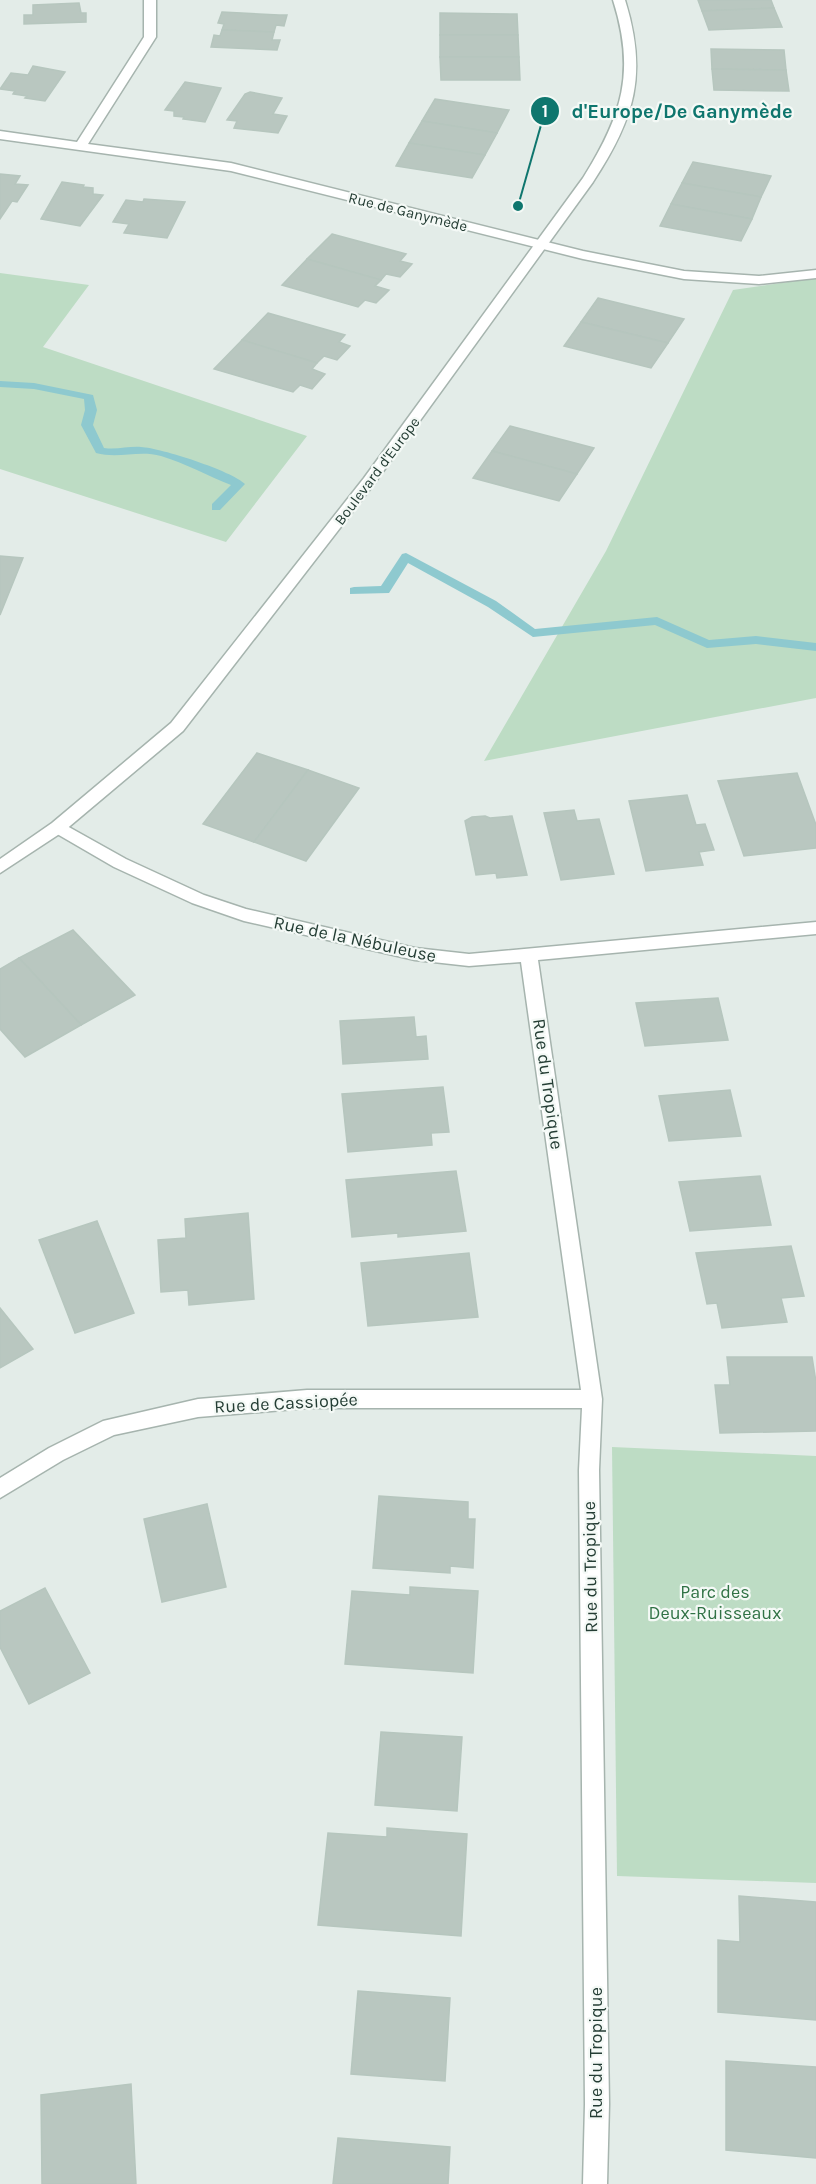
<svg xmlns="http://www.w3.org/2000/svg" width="816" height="2184" viewBox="0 0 816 2184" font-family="Karla,sans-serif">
<rect width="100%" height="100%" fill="#e3ece8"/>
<g fill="#bddcc4">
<polygon points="0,273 89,285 43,347 307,436 226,542 0,469"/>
<polygon points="816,278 816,698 484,761 606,551 733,290"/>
<polygon points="612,1447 816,1456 816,1883 617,1876"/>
</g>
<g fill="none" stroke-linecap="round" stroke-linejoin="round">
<g fill="#8ec9cf" fill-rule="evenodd">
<path d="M0,381L34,383L93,395L97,410L93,425L104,448C117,450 129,446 141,447C161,448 232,471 245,484L220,510H212V504L231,485C208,476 185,463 161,456C139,450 118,459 96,453L81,425L85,410L84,399L34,389L0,387Z"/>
<polygon points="406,553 496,601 535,629 657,617 709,640 756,636 816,643 816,651 756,644 707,648 655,625 533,637 488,607 408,563 389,593 350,594 350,588 354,587 381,586 402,554"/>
</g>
</g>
<g fill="#b9c7c0" stroke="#b6c6be" stroke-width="1.5">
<polygon points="698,0 771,0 774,8 702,11"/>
<polygon points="79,3 81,13 86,13 86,22 24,24 24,15 33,15 33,5"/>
<polygon points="774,8 782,27 709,30 702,11"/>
<polygon points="222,12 279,15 287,15 284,26 276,25 274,32 222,30 224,24 218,23"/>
<polygon points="440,13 517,14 518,35 440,35"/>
<polygon points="222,30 274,32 272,40 280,40 277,50 211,47 214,35 220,36"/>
<polygon points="440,35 518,35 519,57 440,57"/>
<polygon points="711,49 784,50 786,70 712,69"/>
<polygon points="440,57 519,57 520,80 441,80"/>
<polygon points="33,66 65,72 45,101 25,98 27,96 13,94 15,91 0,89 11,73 28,75"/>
<polygon points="712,69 786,70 789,91 714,90"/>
<polygon points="185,82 221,88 205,122 183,119 184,117 174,116 174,111 165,110"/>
<polygon points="250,92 282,98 273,114 287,116 278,133 234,128 237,121 227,120 245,94"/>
<polygon points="435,99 509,110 497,133 422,121"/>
<polygon points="422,121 497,133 485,155 409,143"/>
<polygon points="409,143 485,155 472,178 396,166"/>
<polygon points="693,162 771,176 761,197 682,183"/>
<polygon points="0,174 20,176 15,184 28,185 17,202 12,201 0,219"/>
<polygon points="62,182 84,185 83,187 93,188 93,194 103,195 80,226 41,219"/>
<polygon points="682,183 761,197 752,219 671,204"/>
<polygon points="144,199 185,202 167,238 124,233 129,224 113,222 126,200 143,202"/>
<polygon points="671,204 752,219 741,241 660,226"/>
<polygon points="332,234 406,254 400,261 412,264 400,277 386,274 381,280 307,259"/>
<polygon points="307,259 381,280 375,286 389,290 376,303 365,300 358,307 282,285"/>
<polygon points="598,298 684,319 668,343 581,322"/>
<polygon points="268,313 345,335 339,342 350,346 337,360 324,356 317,363 242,340"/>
<polygon points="581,322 668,343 651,368 564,346"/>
<polygon points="242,340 317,363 312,369 325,374 312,389 300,385 293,392 214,369"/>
<polygon points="510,426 594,448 577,474 492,451"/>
<polygon points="492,451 577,474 559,501 473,478"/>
<polygon points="0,556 23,558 0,615"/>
<polygon points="257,753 308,770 254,842 203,824"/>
<polygon points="308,770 359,788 306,861 254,842"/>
<polygon points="797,773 816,825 816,848 744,856 718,781"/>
<polygon points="687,795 696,825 705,824 714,850 699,852 703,865 646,871 629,801"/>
<polygon points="574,810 577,821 599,819 614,874 561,880 544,813"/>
<polygon points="485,816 490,818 512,816 527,875 497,878 496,873 476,875 465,821 472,817"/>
<polygon points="73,930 135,995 81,1025 19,958"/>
<polygon points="19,958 81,1025 25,1057 0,1029 0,969"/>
<polygon points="718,998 728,1040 645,1046 636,1003"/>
<polygon points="414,1017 416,1037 426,1036 428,1059 343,1064 340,1021"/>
<polygon points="443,1087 449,1132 431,1133 432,1145 348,1152 342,1094"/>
<polygon points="730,1090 741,1136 669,1141 659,1096"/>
<polygon points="456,1171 466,1231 398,1237 398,1233 352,1237 346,1180"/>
<polygon points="760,1176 771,1225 690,1231 679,1182"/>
<polygon points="248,1213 254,1299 189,1305 188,1290 161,1292 158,1240 186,1238 185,1219"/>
<polygon points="97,1221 134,1313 75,1333 39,1240"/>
<polygon points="791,1246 804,1296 781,1298 787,1322 722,1328 717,1303 707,1304 696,1253"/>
<polygon points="469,1253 478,1317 368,1326 361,1263"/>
<polygon points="0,1308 33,1349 0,1368"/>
<polygon points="727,1357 812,1357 816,1382 816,1431 720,1433 715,1385 730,1385"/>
<polygon points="379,1496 468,1502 468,1519 475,1519 473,1568 450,1566 450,1573 373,1568"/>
<polygon points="207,1504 226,1587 162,1602 144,1519"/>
<polygon points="410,1587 478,1591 473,1673 345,1664 352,1591 410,1595"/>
<polygon points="45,1588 90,1673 29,1704 0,1647 0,1611"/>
<polygon points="381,1732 462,1737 457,1811 375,1805"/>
<polygon points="387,1828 467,1834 461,1936 318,1925 328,1833 387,1837"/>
<polygon points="739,1896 816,1902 816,2020 718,2012 718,1940 740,1942"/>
<polygon points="358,1991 450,1998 445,2081 351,2074"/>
<polygon points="726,2061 816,2067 816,2158 726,2150"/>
<polygon points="131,2084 136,2184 42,2184 41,2095"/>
<polygon points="338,2138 450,2147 448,2184 333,2184"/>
</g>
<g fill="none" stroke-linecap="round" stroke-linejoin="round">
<defs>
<g id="minor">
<polygon points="144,0 156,0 156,37 88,144 231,163 583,251 684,271 759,276 816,270 816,278 759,284 684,279 583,259 231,171 0,139 0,131 77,142 144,37"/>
<polygon points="58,821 126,859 204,895 246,909 415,948 469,954 816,922 816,934 538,960 602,1399 599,1470 609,2104 607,2184 583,2184 585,2104 579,1470 582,1408 307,1408 198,1417 114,1435 63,1460 0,1498 0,1478 49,1448 103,1421 198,1399 307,1390 581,1390 521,962 469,966 415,960 244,921 192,903 114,867 52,831 50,827"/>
</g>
<path id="tertiary" d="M613,0H625C648,74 635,118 593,182L374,484L183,731L64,831L0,873V859L52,823L171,723L364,478L583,178C622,116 636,72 613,0Z"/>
</defs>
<use href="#minor" stroke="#a6b4ae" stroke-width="3"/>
<use href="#tertiary" stroke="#a6b4ae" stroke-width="3"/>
<use href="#minor" fill="#fff" fill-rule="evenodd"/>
<use href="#tertiary" fill="#fff" fill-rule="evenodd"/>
</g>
<g text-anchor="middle" stroke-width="4.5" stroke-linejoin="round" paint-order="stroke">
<g font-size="15" fill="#243d34" stroke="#f4f9f6">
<text transform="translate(408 212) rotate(14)" y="5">Rue de Ganymède</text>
<text transform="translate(377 471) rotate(-53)" y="5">Boulevard d'Europe</text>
</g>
<g font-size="18" fill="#243d34" stroke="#f4f9f6">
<text transform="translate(355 939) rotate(12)" y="6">Rue de la Nébuleuse</text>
<text transform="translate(548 1084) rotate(82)" y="6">Rue du Tropique</text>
<text transform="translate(286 1403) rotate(-3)" y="6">Rue de Cassiopée</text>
<text transform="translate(590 1567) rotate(-91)" y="6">Rue du Tropique</text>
<text transform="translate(596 2053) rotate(-90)" y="6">Rue du Tropique</text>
</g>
<g font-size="18" fill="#307245" stroke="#f4f9f6">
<text x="715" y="1598">Parc des<tspan x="715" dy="21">Deux-Ruisseaux</tspan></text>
</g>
</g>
<path fill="none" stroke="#0f766e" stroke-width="2" d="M518 206L545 111"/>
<g fill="#0f766e" stroke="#f4f9f6" stroke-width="2">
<circle cx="518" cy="206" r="6"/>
<circle cx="545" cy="111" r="15"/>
</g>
<g font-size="18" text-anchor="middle" font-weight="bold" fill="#fff">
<text x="545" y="117">1</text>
</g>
<g font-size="20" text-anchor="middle" font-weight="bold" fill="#0f766e" stroke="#f4f9f6" stroke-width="4.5" stroke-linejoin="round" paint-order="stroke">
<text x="682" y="118">d'Europe/De Ganymède</text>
</g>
</svg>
